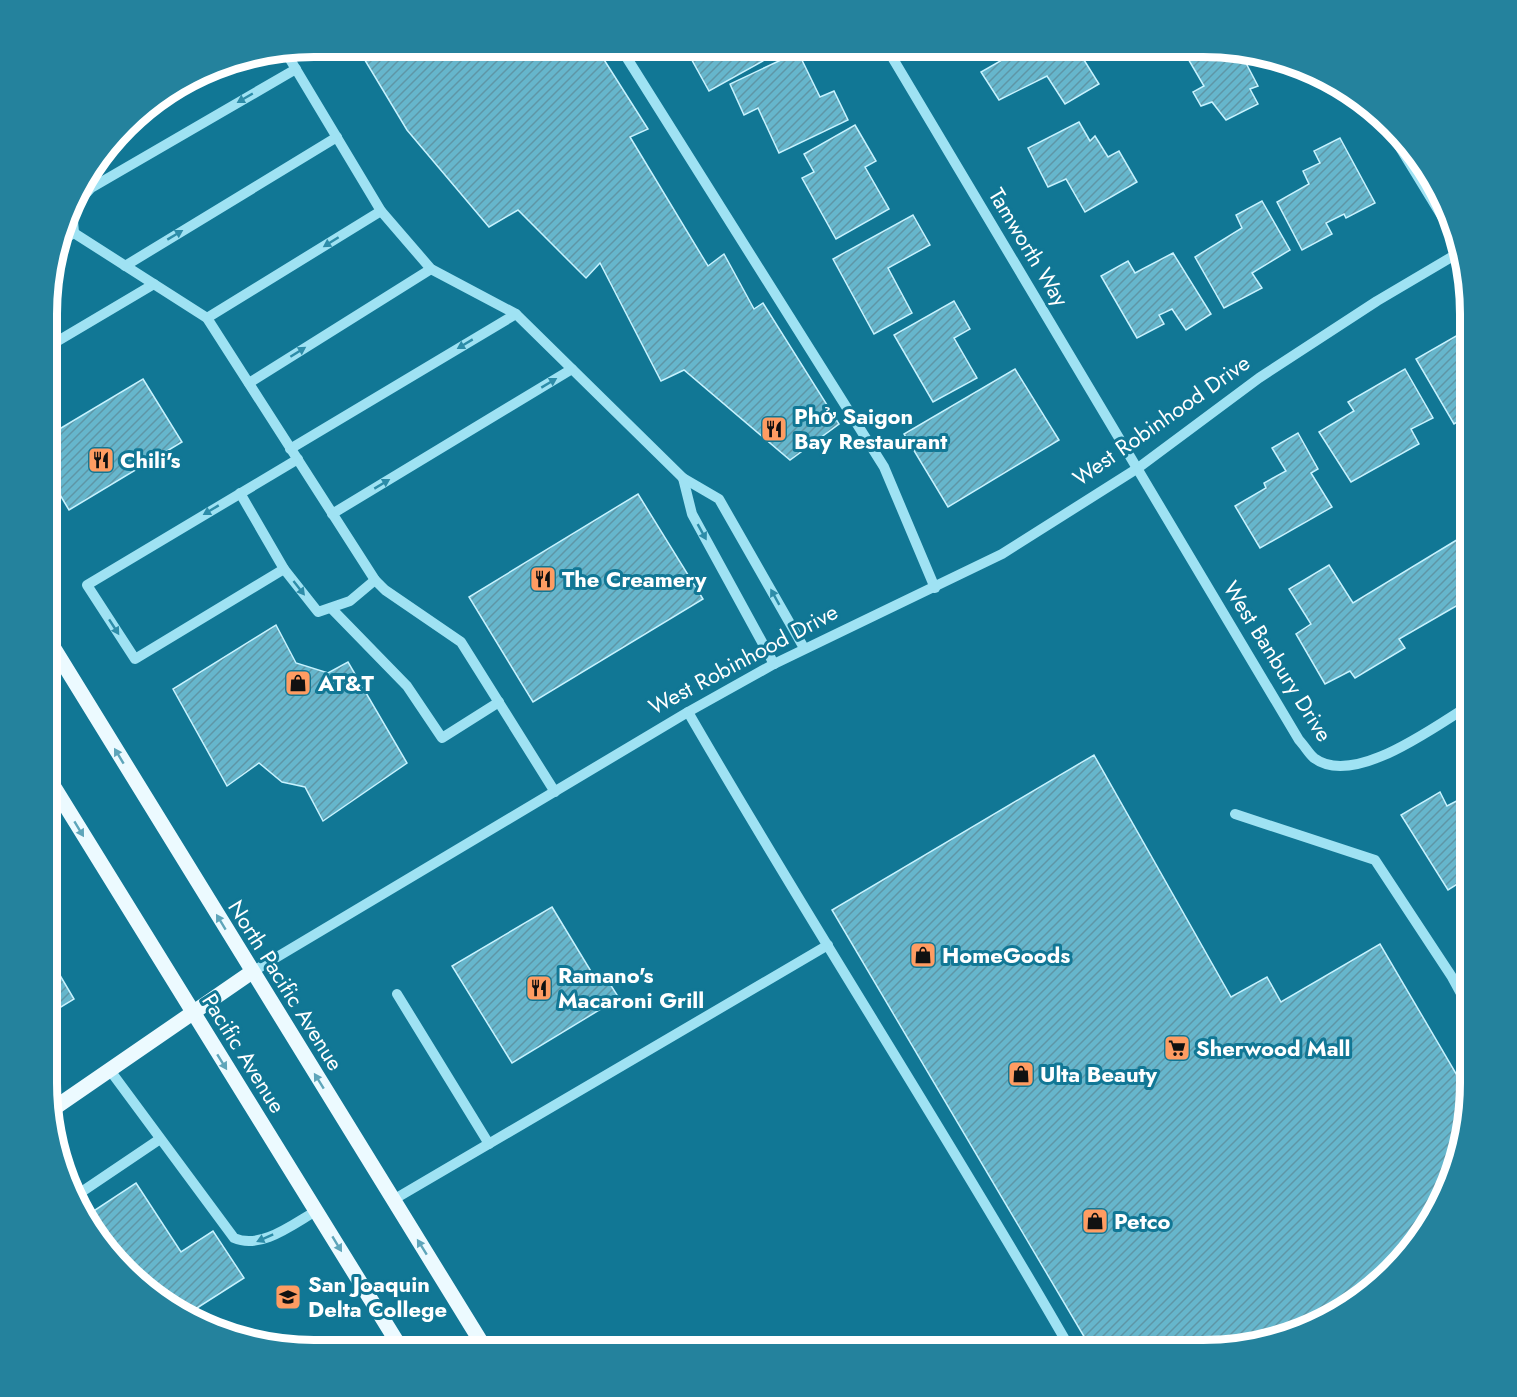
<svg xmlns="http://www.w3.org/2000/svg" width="1517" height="1397" viewBox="0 0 1517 1397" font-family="Jost,sans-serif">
<defs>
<pattern id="building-hatch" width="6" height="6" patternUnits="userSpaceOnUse" patternTransform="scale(1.5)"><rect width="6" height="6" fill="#66b6cc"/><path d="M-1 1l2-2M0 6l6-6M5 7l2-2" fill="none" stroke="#5e96a6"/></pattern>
</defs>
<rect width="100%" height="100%" fill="#117795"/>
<g fill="url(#building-hatch)" stroke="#c7f2fe" stroke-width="1.5">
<polygon points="357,47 596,47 648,129 630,137 708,266 724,254 754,309 763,303 839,424 790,460 684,370 661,381 600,263 586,278 518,210 489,227 407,130"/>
<polygon points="699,47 788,47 709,91 688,53"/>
<polygon points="1025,47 1076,47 1099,84 1065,104 1047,76 999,100 981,72"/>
<polygon points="1204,47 1221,47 1258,57 1247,65 1258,86 1250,89 1258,104 1226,120 1212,102 1201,106 1193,92 1204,86 1187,57"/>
<polygon points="798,52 820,97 834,91 848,120 779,153 758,108 744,115 730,84"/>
<polygon points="1079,122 1090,141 1095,136 1108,157 1119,151 1137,182 1085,212 1066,179 1048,187 1028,148"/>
<polygon points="855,125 876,161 865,167 889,209 836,239 802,178 814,172 804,154"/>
<polygon points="1340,138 1375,203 1346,218 1344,214 1326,223 1332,234 1302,250 1277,202 1309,184 1303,171 1320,163 1314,151"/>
<polygon points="1262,201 1290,250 1252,273 1262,288 1224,308 1195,257 1242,228 1236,215"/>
<polygon points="913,215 930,245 888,268 912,313 874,334 833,259"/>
<polygon points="1173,253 1211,314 1186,330 1172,309 1159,315 1164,324 1137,338 1101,276 1128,261 1135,273"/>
<polygon points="954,301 970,329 954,338 977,378 933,402 894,335"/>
<polygon points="1470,328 1470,414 1454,424 1416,359"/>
<polygon points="1015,369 1059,440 948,507 904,434"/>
<polygon points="1405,369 1433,418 1411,429 1419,444 1351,482 1319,432 1354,411 1348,402"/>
<polygon points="143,379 182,442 69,510 50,478 51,434"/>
<polygon points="1298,433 1318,469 1311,473 1332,507 1260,548 1235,506 1266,488 1264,483 1286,471 1272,448"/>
<polygon points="638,494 703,599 533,702 469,597"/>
<polygon points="1460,538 1464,541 1470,538 1470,598 1399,639 1405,648 1355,678 1350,671 1325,684 1296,634 1311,624 1289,589 1329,565 1353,603"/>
<polygon points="276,625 296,663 328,673 348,662 407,763 323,821 305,787 282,782 259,763 227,786 173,689"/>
<polygon points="1094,755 1231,997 1267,977 1281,1002 1380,944 1468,1094 1443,1201 1379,1284 1305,1330 1221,1350 1092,1350 832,910"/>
<polygon points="1440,792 1447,806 1470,794 1470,876 1448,890 1401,815"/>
<polygon points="552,907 595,978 603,973 619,998 512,1063 452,966"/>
<polygon points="48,955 74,999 48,1015"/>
<polygon points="136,1183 181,1252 213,1231 244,1278 186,1315 113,1259 86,1216"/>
</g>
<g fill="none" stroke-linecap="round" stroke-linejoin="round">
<g stroke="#9fe2f3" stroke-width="10">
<polyline points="620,47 884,467 935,588"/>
<path d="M886,47L1299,740C1304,745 1309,754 1314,758C1354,788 1435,726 1470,705"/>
<polyline points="285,51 381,211 431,269 516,314 683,478 719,499 804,648"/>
<polyline points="1385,123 1457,241"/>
<polyline points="74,233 207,318 375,580 385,590 461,642 555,792"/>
<polyline points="74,233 72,209 91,188 296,69"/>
<polyline points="59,242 74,233"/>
<polyline points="125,266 337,137"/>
<polyline points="207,318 381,211"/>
<polyline points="51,345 154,284"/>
<polyline points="249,383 431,269"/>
<polyline points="290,449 516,314"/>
<polyline points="298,459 87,585 135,659 284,569 318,612 350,601 375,580"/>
<polyline points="683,478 692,514 774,664"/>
<polyline points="240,493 284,569"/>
<polyline points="332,514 572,369"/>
<polyline points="331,608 407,686 442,738 499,702"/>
<path d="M688,712C812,927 948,1135 1071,1350"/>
<polyline points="1235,814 1375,860 1452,977 1470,1010"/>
<polyline points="252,972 688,712 774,664 1002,554 1138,468 1259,378 1377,301 1460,252"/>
<polyline points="397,994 489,1144"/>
<path d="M109,1069L234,1238C261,1250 293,1224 316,1211"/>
<polyline points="74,1197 160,1139"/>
<polyline points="393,1200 828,945"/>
</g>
<g stroke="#ecfaff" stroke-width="15">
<polyline points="50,642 486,1350"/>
<polyline points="49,779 402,1350"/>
<polyline points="50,1111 252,972"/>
</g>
</g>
<defs><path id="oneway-solid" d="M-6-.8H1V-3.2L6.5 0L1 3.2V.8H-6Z" transform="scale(1.5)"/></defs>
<g fill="#2d8ca8">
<use href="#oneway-solid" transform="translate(245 98) rotate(150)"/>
<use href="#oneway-solid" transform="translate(175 235) rotate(-31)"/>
<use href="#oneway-solid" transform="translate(331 242) rotate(148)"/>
<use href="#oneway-solid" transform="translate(465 344) rotate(149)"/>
<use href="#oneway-solid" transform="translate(298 352) rotate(-32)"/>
<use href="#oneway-solid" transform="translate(549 383) rotate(-31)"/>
<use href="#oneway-solid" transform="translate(382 484) rotate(-31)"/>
<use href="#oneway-solid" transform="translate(211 510) rotate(149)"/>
<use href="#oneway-solid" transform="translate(702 532) rotate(61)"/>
<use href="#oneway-solid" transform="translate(299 588) rotate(52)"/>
<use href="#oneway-solid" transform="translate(775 597) rotate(-119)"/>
<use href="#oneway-solid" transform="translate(114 627) rotate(57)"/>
<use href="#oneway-solid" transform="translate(265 1238) rotate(156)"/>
</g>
<g fill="#5ea5ba">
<use href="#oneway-solid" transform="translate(119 756) rotate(-121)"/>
<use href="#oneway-solid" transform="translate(79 829) rotate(59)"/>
<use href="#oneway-solid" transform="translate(221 922) rotate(-121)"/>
<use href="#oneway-solid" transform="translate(222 1062) rotate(58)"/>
<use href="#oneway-solid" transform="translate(319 1081) rotate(-122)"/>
<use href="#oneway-solid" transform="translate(337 1244) rotate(59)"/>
<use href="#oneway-solid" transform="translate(422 1247) rotate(-122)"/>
</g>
<defs>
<symbol id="restaurant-square" viewBox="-11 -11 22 22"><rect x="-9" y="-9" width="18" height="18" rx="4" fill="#ff9c62" stroke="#117795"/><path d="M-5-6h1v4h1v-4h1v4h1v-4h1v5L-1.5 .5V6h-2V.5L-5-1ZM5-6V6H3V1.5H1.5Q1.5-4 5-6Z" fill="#111"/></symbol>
<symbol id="shop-square" viewBox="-11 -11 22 22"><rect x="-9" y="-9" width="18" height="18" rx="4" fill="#ff9c62" stroke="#117795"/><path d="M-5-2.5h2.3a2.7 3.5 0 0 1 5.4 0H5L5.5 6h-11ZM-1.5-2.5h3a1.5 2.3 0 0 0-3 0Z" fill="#111"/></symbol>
<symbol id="supermarket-square" viewBox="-11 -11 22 22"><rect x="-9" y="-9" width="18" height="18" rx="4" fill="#ff9c62" stroke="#117795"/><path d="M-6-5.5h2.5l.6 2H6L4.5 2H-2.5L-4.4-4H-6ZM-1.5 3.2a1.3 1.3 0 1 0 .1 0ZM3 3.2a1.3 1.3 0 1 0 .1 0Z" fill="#111"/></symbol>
<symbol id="university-square" viewBox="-11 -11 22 22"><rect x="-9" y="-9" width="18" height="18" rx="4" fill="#ff9c62" stroke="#117795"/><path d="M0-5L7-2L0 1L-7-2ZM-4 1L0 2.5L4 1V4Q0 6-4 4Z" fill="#111"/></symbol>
</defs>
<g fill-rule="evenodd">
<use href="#restaurant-square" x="759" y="414" width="30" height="30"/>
<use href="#restaurant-square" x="86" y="445" width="30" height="30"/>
<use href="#restaurant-square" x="528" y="564" width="30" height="30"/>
<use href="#shop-square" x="283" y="668" width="30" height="30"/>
<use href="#shop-square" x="908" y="940" width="30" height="30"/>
<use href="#restaurant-square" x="524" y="973" width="30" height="30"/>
<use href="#supermarket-square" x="1162" y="1033" width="30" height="30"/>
<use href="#shop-square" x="1006" y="1059" width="30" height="30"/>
<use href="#shop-square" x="1080" y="1206" width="30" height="30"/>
<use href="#university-square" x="273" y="1282" width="30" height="30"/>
</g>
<g text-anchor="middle" stroke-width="6" stroke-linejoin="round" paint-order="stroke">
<g font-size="22" fill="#fff" stroke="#117795">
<text transform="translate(1029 247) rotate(59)" y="8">Tamworth Way</text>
<text transform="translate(1161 420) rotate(-35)" y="8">West Robinhood Drive</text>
<text transform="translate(743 659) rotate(-28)" y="8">West Robinhood Drive</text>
<text transform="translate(1278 661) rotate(58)" y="8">West Banbury Drive</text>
<text transform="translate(286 985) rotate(58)" y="8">North Pacific Avenue</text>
<text transform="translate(244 1053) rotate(58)" y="8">Pacific Avenue</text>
</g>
<g font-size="22" font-weight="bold" fill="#fff" stroke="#117795" text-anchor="start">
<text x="794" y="424">Phở Saigon<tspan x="794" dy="25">Bay Restaurant</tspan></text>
<text x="120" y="468">Chili's</text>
<text x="562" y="587">The Creamery</text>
<text x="318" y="691">AT&amp;T</text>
<text x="942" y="963">HomeGoods</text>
<text x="558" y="983">Ramano's<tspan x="558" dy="25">Macaroni Grill</tspan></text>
<text x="1196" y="1056">Sherwood Mall</text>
<text x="1040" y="1082">Ulta Beauty</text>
<text x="1114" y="1229">Petco</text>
<text x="308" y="1292">San Joaquin<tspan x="308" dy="25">Delta College</tspan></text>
</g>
</g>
<path d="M0 0H1517V1397H0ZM314 57H1203A257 257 0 0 1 1460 314V1083A257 257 0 0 1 1203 1340H314A257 257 0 0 1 57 1083V314A257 257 0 0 1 314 57Z" fill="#24829d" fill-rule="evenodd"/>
<path fill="none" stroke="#fff" stroke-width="8" d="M314 57H1203A257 257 0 0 1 1460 314V1083A257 257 0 0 1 1203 1340H314A257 257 0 0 1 57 1083V314A257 257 0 0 1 314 57Z"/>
</svg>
